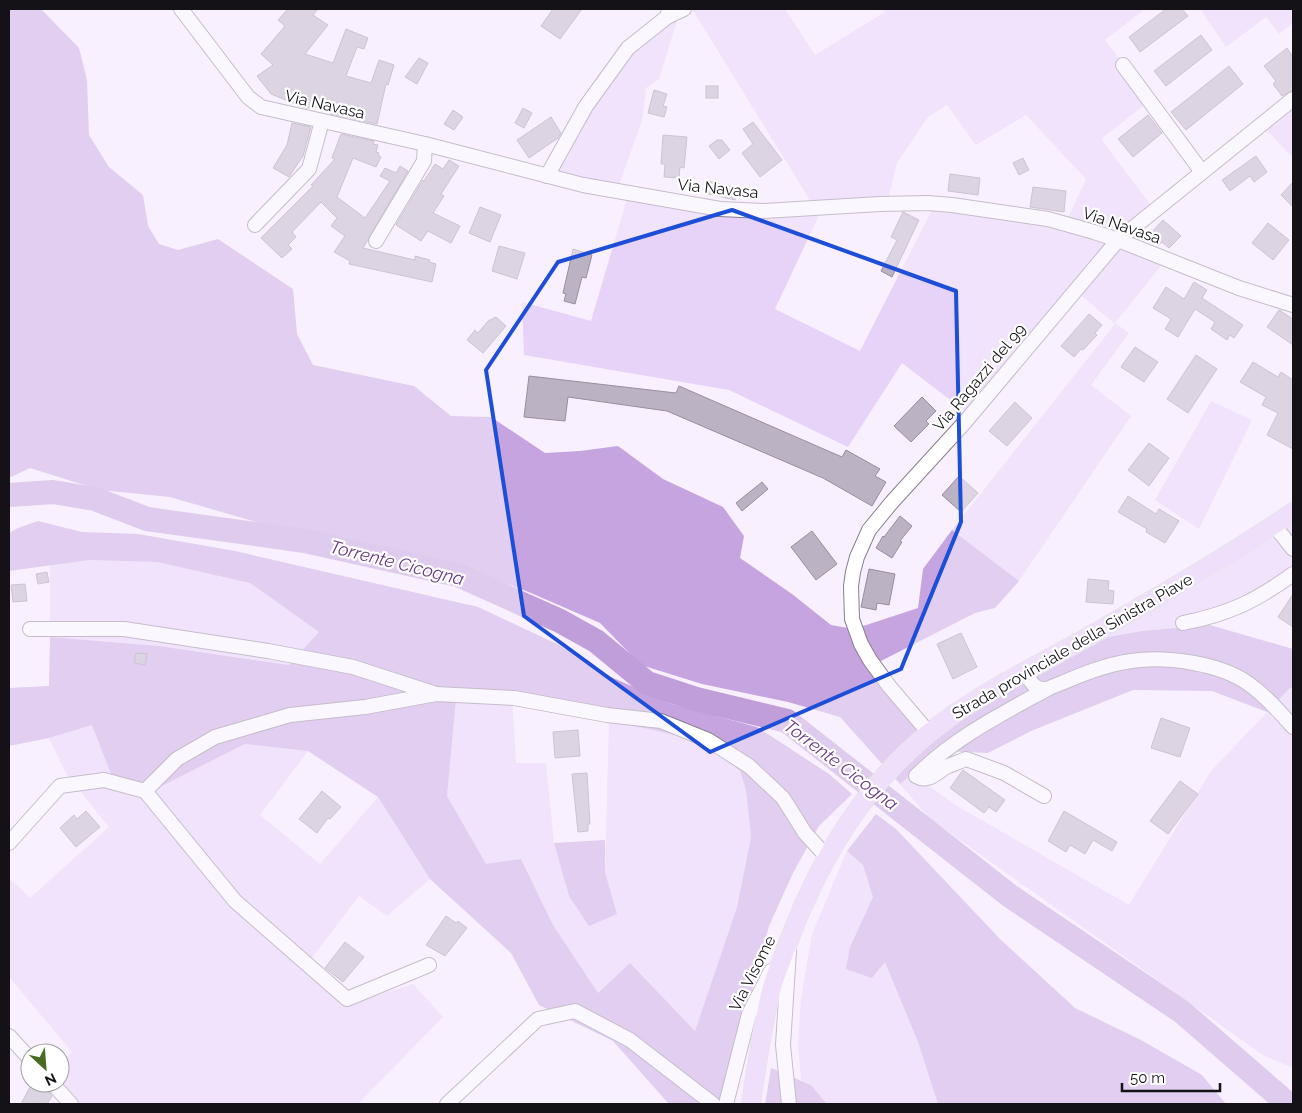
<svg xmlns="http://www.w3.org/2000/svg" width="1302" height="1113" viewBox="0 0 1302 1113" font-family="Raleway,sans-serif">
<rect width="100%" height="100%" fill="#f8f0fe"/>
<g fill="#e7d2f8" fill-rule="evenodd">
<path d="M692,9H785L815,55L885,12L883,9H1145L1105,40L1151,100L1101,139L1156,212L1119,241L1165,261L1115,323L1129,333L1091,385L1131,416L1019,581L952,530L1115,324L1077,292L971,416L902,363L848,447L729,390L524,355L522,302L591,321L629,192L721,207L813,205ZM947,105L976,145L1026,115L1086,179L1067,220L936,202L860,351L775,309L821,211L888,200L897,163L928,117Z"/>
<polygon points="1200,9 1293,9 1293,23 1279,34 1266,17 1226,47"/>
<polygon points="679,14 659,79 646,88 642,121 617,190 546,172 625,49"/>
<polygon points="1293,102 1293,158 1263,126"/>
<polygon points="1211,401 1252,420 1199,529 1155,500"/>
<polygon points="1293,524 1293,566 1256,594 1210,625 1142,631 1108,637 1206,580"/>
<polygon points="89,560 157,562 250,583 319,632 290,665 159,646 50,637 50,564"/>
<polygon points="1290,688 1293,688 1293,1068 1263,1055 929,818 900,784 912,774 957,806 1129,905 1211,771"/>
<polygon points="512,694 516,763 546,763 554,843 569,896 617,914 605,872 609,720 701,741 740,771 746,790 751,837 737,907 695,1031 630,963 598,993 553,925 521,859 486,865 447,796 456,699"/>
<polygon points="92,725 114,782 148,793 245,744 308,751 260,815 320,864 378,797 430,879 387,916 359,896 311,959 356,1002 413,984 443,1017 358,1104 77,1104 78,1102 60,1081 60,1063 72,1052 9,977 9,878 30,898 109,827 67,775 49,738"/>
<polygon points="847,851 863,865 873,897 850,947 885,961 918,1042 938,1104 827,1104 811,1085 801,1080 798,1045 801,999 812,934"/>
</g>
<g fill="#c6a4df" fill-rule="evenodd">
<polygon points="9,9 41,9 79,48 87,80 89,135 109,167 143,195 148,226 159,244 178,250 218,239 293,289 297,334 313,365 414,386 451,416 491,417 545,453 580,451 618,446 663,479 723,507 744,536 740,558 792,594 831,625 854,629 918,608 923,569 952,530 1019,581 995,608 975,613 877,663 933,742 978,708 1108,637 1142,631 1210,625 1293,649 1293,688 1290,688 1267,712 1212,691 1133,690 1031,731 988,753 940,751 900,784 840,717 788,702 702,684 641,665 600,623 531,593 455,564 270,526 170,497 100,490 30,468 9,478"/>
<path d="M38,521L82,532L138,534L235,551L478,607L559,645L611,677L672,704L757,727L829,774L852,794L819,826L793,873L769,926L721,1104H669L613,1041L539,1005L511,953L430,879L378,797L308,751L245,744L148,793L114,782L92,725L49,738L9,746V688L49,686L50,637L159,646L289,665L319,632L250,583L157,562L89,560L9,571V533L18,528ZM512,694L609,720L701,741L740,771L746,790L751,837L737,907L695,1031L630,963L598,993L553,925L521,859L486,864L447,796L456,699Z"/>
<polygon points="876,814 896,829 1001,940 1075,1008 1141,1040 1202,1075 1226,1104 938,1104 918,1042 885,962 872,978 846,969 850,947 873,897 863,865 847,851"/>
<polygon points="605,840 605,872 617,914 589,926 569,896 554,843"/>
<polygon points="771,1068 811,1085 827,1104 765,1104"/>
</g>
<g fill="none" stroke-linecap="round" stroke-linejoin="round">
<polyline stroke="#c09ed9" stroke-width="24" points="9,495 53,492 95,499 147,519 305,541 458,575 560,621 596,641 647,683 696,699 787,721 1010,896 1182,1012 1288,1104"/>
</g>
<g fill="#bbb2c3" stroke="#978e9e">
<polygon points="288,9 318,9 313,15 328,25 305,54 333,63 346,29 368,38 364,49 357,47 346,76 371,83 379,60 394,65 388,85 386,84 377,124 330,114 332,106 305,108 271,94 257,76 273,65 261,54 285,26 278,20"/>
<polygon points="553,9 582,9 560,39 541,26"/>
<polygon points="1166,9 1182,9 1188,16 1140,52 1129,37"/>
<polygon points="1201,35 1212,50 1166,86 1154,71"/>
<polygon points="1287,48 1293,57 1293,90 1282,96 1273,84 1276,81 1264,66"/>
<polygon points="419,58 428,63 417,84 405,77"/>
<polygon points="1229,66 1243,84 1186,130 1171,112"/>
<rect x="706" y="86" width="12" height="12"/>
<polygon points="654,90 667,94 663,106 667,107 664,117 648,113"/>
<polygon points="523,108 532,113 524,128 515,123"/>
<polygon points="453,110 463,117 454,130 444,124"/>
<polygon points="1148,115 1162,133 1133,157 1118,139"/>
<polygon points="551,117 561,133 558,138 529,158 517,140"/>
<polygon points="753,122 782,160 760,177 742,153 753,144 743,129"/>
<polygon points="292,123 311,127 303,156 289,177 273,168 287,145"/>
<polygon points="341,134 374,141 373,144 378,145 376,152 379,153 378,155 381,157 376,167 353,158 337,197 365,218 390,181 380,176 385,168 396,173 400,166 408,171 363,248 415,260 415,256 430,260 429,262 436,264 432,282 349,264 350,261 334,252 345,236 331,226 337,218 321,202 292,232 296,237 288,245 292,249 282,258 261,238 313,186 311,185 335,159 332,158"/>
<polygon points="663,135 687,137 684,168 680,167 679,178 664,177 665,164 661,164"/>
<polygon points="717,140 722,140 730,150 719,159 709,146"/>
<polygon points="1256,156 1267,172 1254,182 1250,176 1230,191 1222,180"/>
<polygon points="1023,158 1029,170 1019,175 1013,163"/>
<polygon points="449,160 459,166 441,194 444,196 433,213 460,226 451,243 428,231 421,241 396,225 423,180 424,181 435,164 443,169"/>
<polygon points="950,174 980,178 978,195 948,191"/>
<polygon points="708,181 738,188 735,200 705,193"/>
<polygon points="1293,182 1293,207 1281,195"/>
<polygon points="1033,187 1066,191 1064,212 1030,207"/>
<polygon points="480,207 501,215 490,242 469,233"/>
<polygon points="903,212 919,220 892,277 881,271 897,240 891,237"/>
<polygon points="1163,220 1181,236 1169,248 1162,242 1158,246 1148,236"/>
<polygon points="1268,223 1289,240 1273,260 1252,243"/>
<polygon points="499,246 525,253 517,279 492,271"/>
<polygon points="573,249 592,255 586,278 582,277 575,304 564,301 566,294 563,293"/>
<polygon points="1194,282 1207,290 1202,298 1243,325 1234,338 1230,335 1227,340 1211,329 1215,322 1195,309 1178,337 1165,329 1171,319 1153,308 1166,287 1184,299"/>
<polygon points="1279,310 1293,319 1293,345 1267,327"/>
<polygon points="1089,314 1102,325 1095,333 1097,335 1083,350 1081,349 1074,357 1061,346"/>
<polygon points="496,317 506,326 483,353 467,340 475,330 478,333 488,321"/>
<polygon points="1135,347 1158,362 1144,382 1121,367"/>
<polygon points="1196,355 1217,369 1188,413 1167,399"/>
<polygon points="1253,362 1278,377 1281,372 1293,380 1293,449 1267,435 1278,413 1262,405 1266,397 1240,382"/>
<polygon points="529,376 676,393 679,386 842,457 846,450 880,469 875,476 886,482 872,506 823,478 667,411 568,397 565,421 524,417"/>
<polygon points="922,397 936,411 926,421 929,424 911,442 894,426"/>
<polygon points="1015,402 1032,418 1007,446 989,431"/>
<polygon points="1149,443 1169,458 1149,486 1128,470"/>
<polygon points="959,476 978,493 961,512 942,495"/>
<polygon points="762,482 768,489 742,511 736,503"/>
<polygon points="1128,496 1156,514 1159,509 1179,521 1165,543 1146,532 1147,529 1118,512"/>
<polygon points="900,516 912,526 900,541 902,542 892,558 876,548 883,536 884,537"/>
<polygon points="812,531 837,564 816,580 791,547"/>
<polygon points="869,569 895,574 889,605 877,603 876,610 861,607"/>
<polygon points="47,572 49,582 38,584 36,574"/>
<polygon points="1088,579 1109,581 1108,590 1114,591 1113,604 1086,602"/>
<polygon points="25,584 27,601 13,602 11,585"/>
<polygon points="1293,594 1293,627 1278,617"/>
<polygon points="961,633 977,667 953,679 937,644"/>
<polygon points="136,653 147,654 145,665 134,663"/>
<polygon points="1161,718 1190,728 1180,757 1151,748"/>
<polygon points="578,730 580,756 555,758 553,732"/>
<polygon points="963,770 1005,800 996,812 989,807 984,813 950,788"/>
<polygon points="587,773 590,824 588,824 588,831 578,832 572,774"/>
<polygon points="1180,781 1198,794 1168,834 1150,821"/>
<polygon points="322,791 341,807 330,819 328,818 317,833 299,819"/>
<polygon points="86,811 100,827 76,847 60,828 74,815 77,819"/>
<polygon points="1064,811 1117,842 1112,851 1093,840 1085,854 1070,845 1066,852 1048,841"/>
<polygon points="446,916 456,923 458,921 467,928 445,956 426,945"/>
<polygon points="345,942 364,957 343,982 325,968"/>
<polygon points="32,1083 47,1090 52,1096 47,1104 21,1104"/>
</g>
<g fill="none" stroke-linecap="round" stroke-linejoin="round">
<defs>
<g id="minor">
<polyline points="181,9 248,97 261,107 425,144 583,185 720,209 764,211 880,204 928,203 952,205 1048,219 1094,232 1118,240 1239,288 1293,305"/>
<polyline points="667,17 684,9"/>
<polyline points="1123,65 1202,172"/>
<polyline points="547,176 586,106 628,48 667,17 669,9"/>
<polyline points="255,225 309,169 322,121"/>
<polyline points="376,241 424,161 425,144"/>
<polyline points="1274,525 1293,549"/>
<path d="M1183,623C1229,614 1256,601 1293,574"/>
<polyline points="30,629 124,629 268,651 353,667 433,693"/>
<path d="M1024,671C1031,681 1034,691 1047,689C1074,678 1102,665 1131,661C1166,656 1220,663 1249,684C1266,696 1280,712 1293,727"/>
<polyline points="929,733 889,686 870,660 861,644 852,619 851,586 853,572 857,557 869,530 892,502 965,422 1118,240 1293,99"/>
<polyline points="145,791 177,759 215,737 290,715 365,707 436,694 514,698 607,715 661,721 708,740 749,766 783,798 805,833 827,857"/>
<path d="M1044,796L1004,773L966,759C959,762 953,764 946,767C936,773 928,783 916,776C954,738 1000,715 1047,689"/>
<polyline points="9,843 60,786 104,780 145,791 235,901 347,999 429,965"/>
<polyline points="9,1036 30,1059"/>
<polyline points="52,1083 71,1104"/>
<polyline points="447,1104 538,1019 575,1011 630,1040 713,1104"/>
<polyline points="726,1104 749,1014 771,971"/>
<polyline points="789,1104 783,1045 789,951"/>
</g>
<path id="major" d="M751,1104C756,1068 762,1031 770,995C773,980 780,965 785,951C815,868 860,789 929,733C977,694 1033,668 1086,638C1156,598 1227,557 1293,512"/>
</defs>
<use href="#minor" stroke="#887f8e" stroke-width="16"/>
<use href="#major" stroke="#d5d4d5" stroke-width="20"/>
<use href="#minor" stroke="#fff" stroke-width="14"/>
<use href="#major" stroke="#e5cbf7" stroke-width="18"/>
</g>
<path d="M0 0H1302V1113H0ZM732,210L956,291L961,522L901,669L710,752L524,616L486,370L558,262Z" fill="#f8f0fe" fill-opacity=".55" fill-rule="evenodd"/>
<path fill="none" stroke="#1d4ed8" stroke-width="4" stroke-linejoin="round" d="M732,210L956,291L961,522L901,669L710,752L524,616L486,370L558,262Z"/>
<g text-anchor="middle" stroke-width="4.5" stroke-linejoin="round" paint-order="stroke">
<g font-size="16" fill="#141117" stroke="#fff">
<text transform="translate(325 104) rotate(13)" y="6">Via Navasa</text>
<text transform="translate(718 188) rotate(6)" y="6">Via Navasa</text>
<text transform="translate(1122 225) rotate(19)" y="6">Via Navasa</text>
<text transform="translate(979 377) rotate(-50)" y="6">Via Ragazzi del 99</text>
<text transform="translate(1072 646) rotate(-30)" y="6">Strada provinciale della Sinistra Piave</text>
<text transform="translate(752 973) rotate(-63)" y="6">Via Visome</text>
</g>
<g font-size="18" font-style="italic" fill="#683c84" stroke="#fff">
<text transform="translate(397 563) rotate(14)" y="6">Torrente Cicogna</text>
<text transform="translate(841 765) rotate(37)" y="6">Torrente Cicogna</text>
</g>
</g>
<rect width="1302" height="1113" fill="none" stroke="#141117" stroke-width="20"/>
<g transform="translate(45 1068) rotate(154)"><circle r="24" fill="#ffffff" stroke="#a1a0a2"/>
<path d="M0-4L9 19L0 12L-9 19Z" fill="#496b21"/>
<text y="-8" font-size="14" font-weight="bold" text-anchor="middle" fill="#141117">N</text>
</g>
<path d="M1122 1083v8h98v-8" fill="none" stroke="#141117" stroke-width="2.5"/>
<text x="1130" y="1083" font-size="15" fill="#141117" stroke="#ffffff" stroke-width="4" paint-order="stroke">50 m</text>
</svg>
